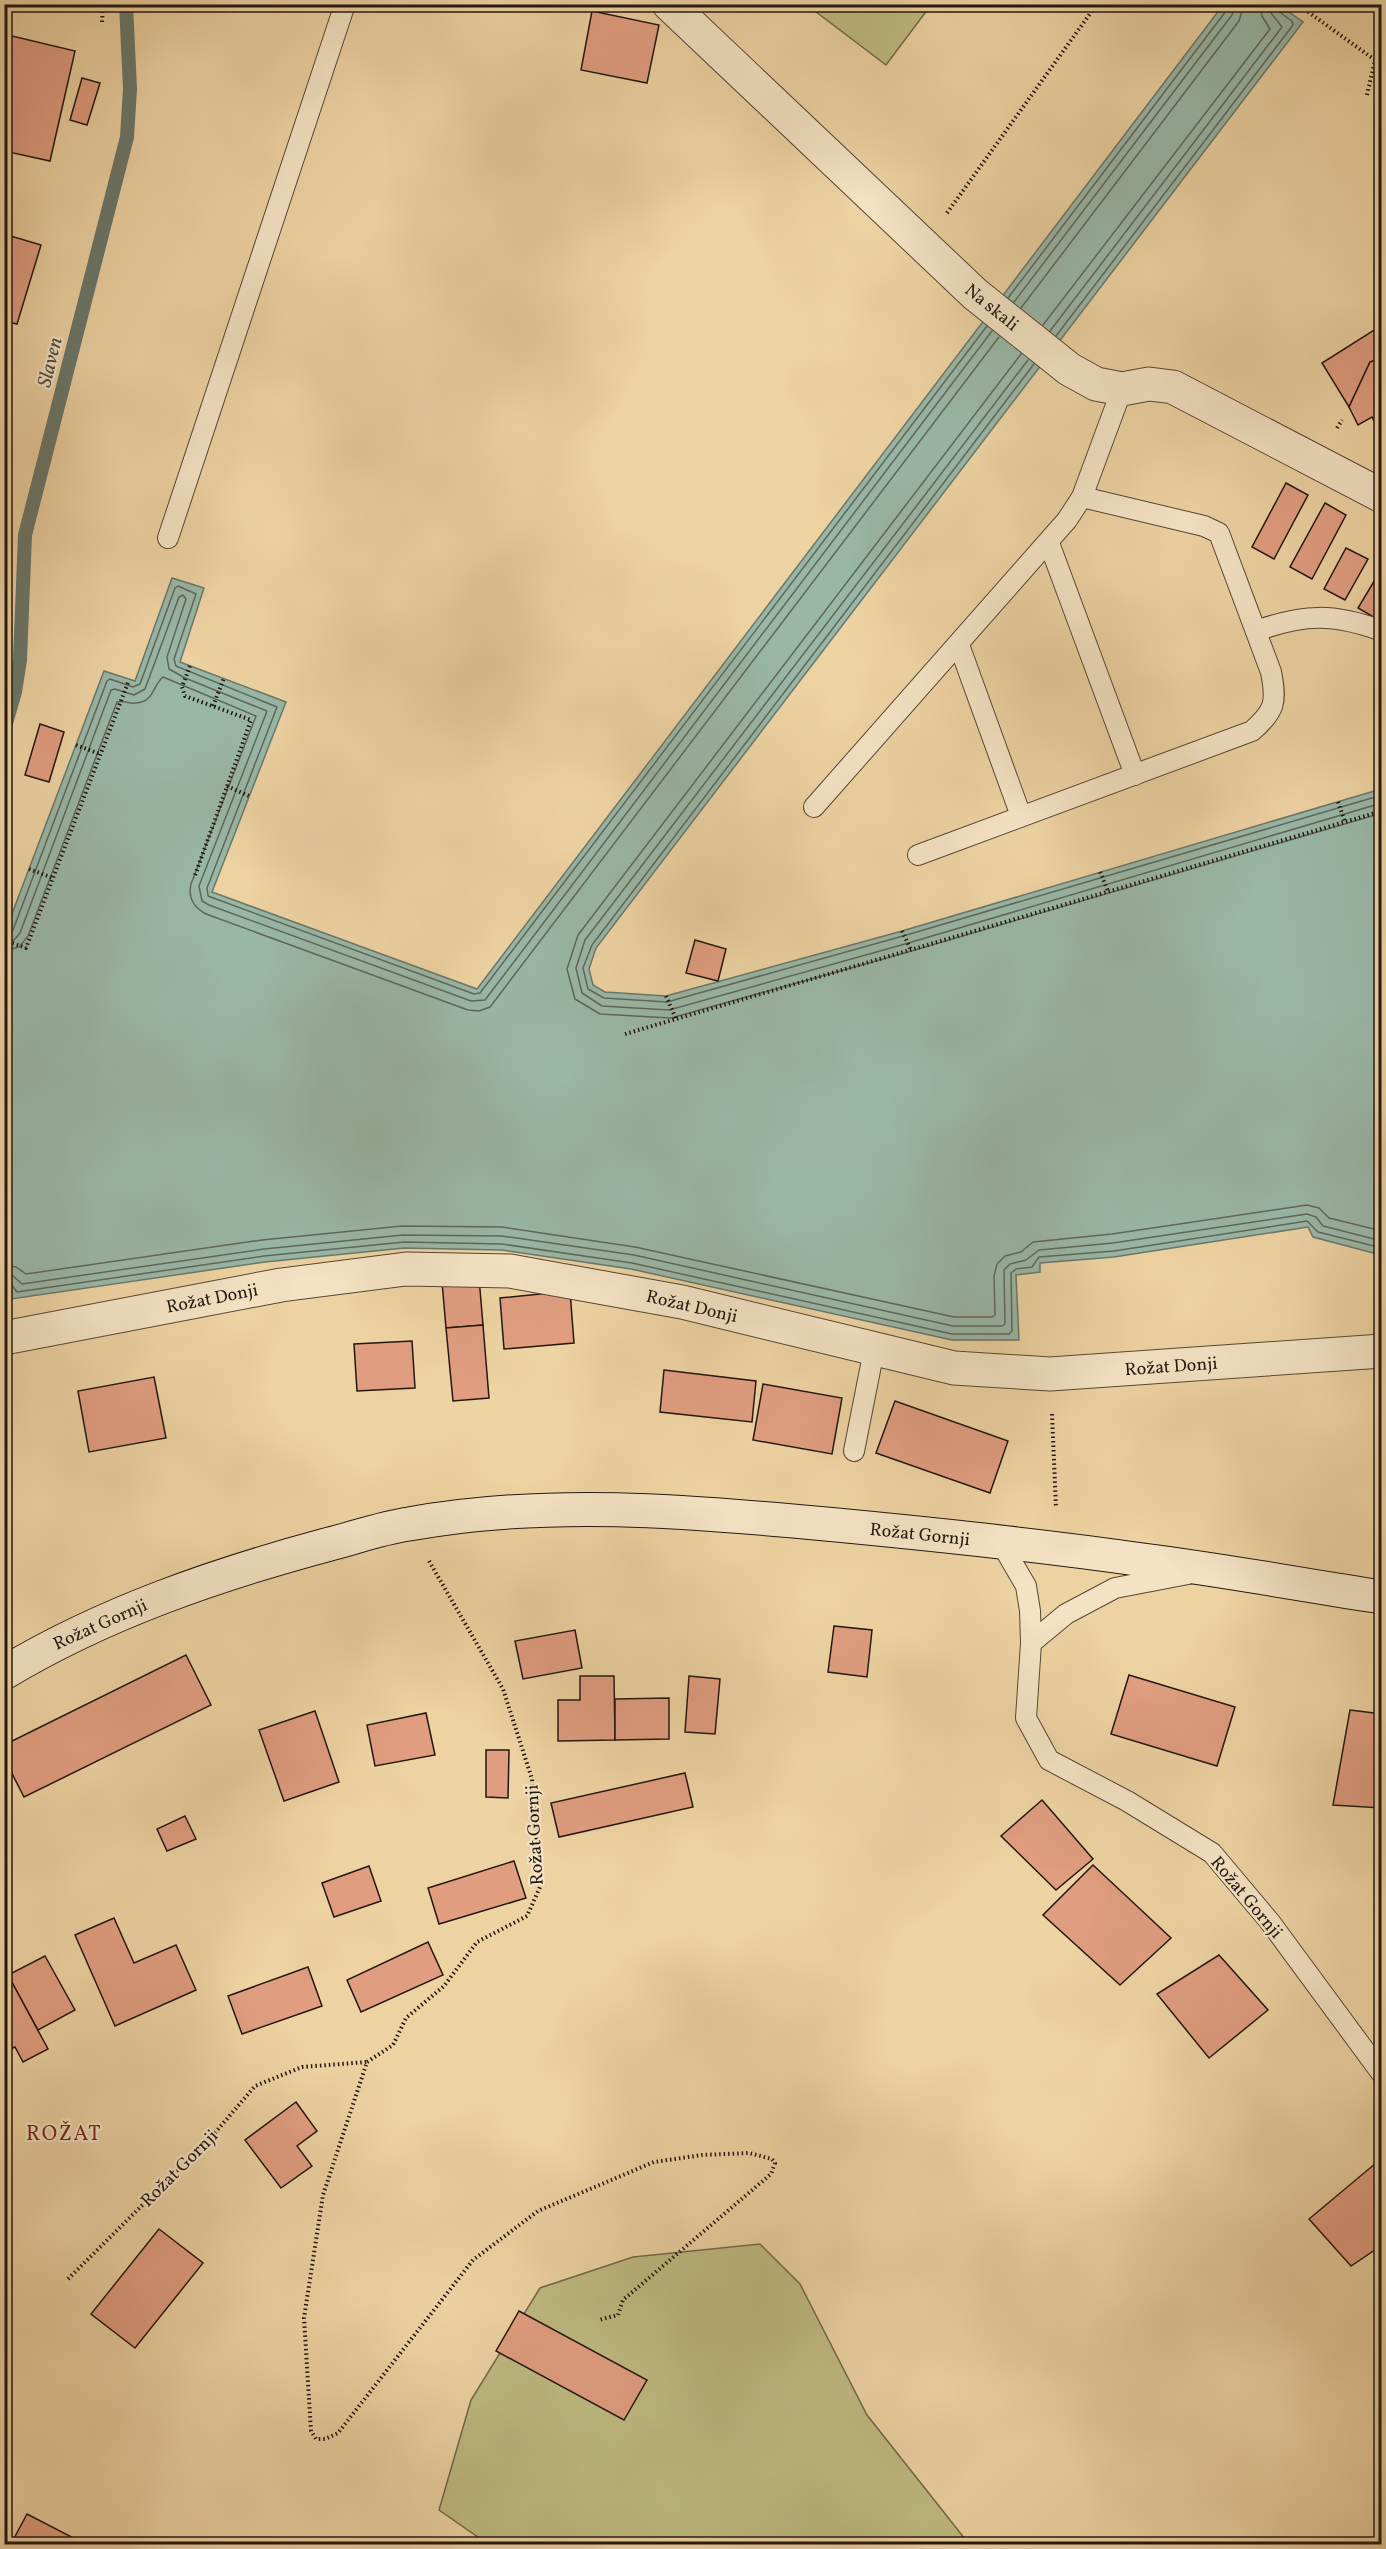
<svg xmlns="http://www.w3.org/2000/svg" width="1386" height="2549" viewBox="0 0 1386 2549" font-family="Vollkorn,serif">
<rect width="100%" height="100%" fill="#edd2a2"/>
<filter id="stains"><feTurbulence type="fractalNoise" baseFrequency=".00333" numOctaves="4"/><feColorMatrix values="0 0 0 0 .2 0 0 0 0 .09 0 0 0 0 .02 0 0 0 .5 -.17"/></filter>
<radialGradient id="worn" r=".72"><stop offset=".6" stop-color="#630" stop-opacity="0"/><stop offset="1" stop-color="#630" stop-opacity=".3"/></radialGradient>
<g fill="#beba80" stroke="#706848" stroke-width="1.5">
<polygon points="807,5 931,5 886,65"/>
<polygon points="760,2244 800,2284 867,2415 969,2544 488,2544 439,2510 471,2400 540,2288 633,2257"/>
</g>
<polygon fill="#99b7a7" stroke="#6a776b" stroke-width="1.5" points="1223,5 1279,5 1303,22 596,948 589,969 593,985 605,992 666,996 902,931 1381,789 1381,1255 1313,1237 1308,1227 1114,1257 1040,1263 1040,1272 1016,1275 1019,1340 952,1340 631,1269 502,1250 404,1248 265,1262 11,1299 4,1282 4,935 104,671 135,681 172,578 204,588 180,662 286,702 212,892 477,989"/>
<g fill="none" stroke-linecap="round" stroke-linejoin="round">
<g stroke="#5e675c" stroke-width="1.5">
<polyline points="1008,298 1226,11 1227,4"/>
<polyline points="1014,302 1232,15 1235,4"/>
<polyline points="1021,308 1239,21 1244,4"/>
<polyline points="1043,325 1270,29 1262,16 1260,4"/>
<polyline points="1050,331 1282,27 1271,13 1269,4"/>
<polyline points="1056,336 1293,25 1292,21 1278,11 1277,4"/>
<polyline points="1021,354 578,935 567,969 575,999 600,1014 671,1018 908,952 1382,813"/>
<polyline points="1028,360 585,940 576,968 582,993 602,1006 669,1010 905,944 1382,803"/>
<polyline points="1034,364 592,945 583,968 588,989 604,998 667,1002 903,936 1382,795"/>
<polyline points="4,934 13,930 107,681 110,679 133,687 140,684 175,588 178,586 196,594 174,659 176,666 277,707 207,888 208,896 474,994 480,993 987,326"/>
<polyline points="4,942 14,940 20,933 111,690 115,689 134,695 145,689 179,597 183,595 186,599 167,657 169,669 185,678 267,711 199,886 202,901 209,905 471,1001 485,1000 992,331"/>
<path d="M4,951L19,947L28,936L117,702C123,700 129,704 136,703C154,702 153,685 163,677L256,716L191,884C188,897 193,907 206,914L468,1010L479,1011L490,1007L999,337"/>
<polyline points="4,1265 16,1267 26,1274 262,1240 402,1226 502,1227 635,1247 954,1317 992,1317 995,1315 994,1276 997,1264 1005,1256 1021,1252 1033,1242 1112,1234 1307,1205 1319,1208 1329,1218 1382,1231"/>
<polyline points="4,1274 13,1276 22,1284 264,1249 403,1235 502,1236 634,1255 953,1326 1002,1326 1005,1324 1004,1270 1010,1264 1026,1260 1039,1250 1113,1243 1307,1214 1316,1217 1323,1226 1382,1241"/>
<polyline points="4,1282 11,1284 17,1292 264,1256 404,1242 502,1244 632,1263 952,1334 1009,1334 1012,1331 1011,1273 1016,1269 1032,1267 1039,1257 1114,1251 1307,1221 1318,1232 1382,1248"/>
</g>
<polyline stroke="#6a776b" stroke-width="14" points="4,730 15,692 20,660 25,535 127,137 130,89 126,4"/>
</g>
<g fill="#e09d80" stroke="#231711" stroke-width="1.5">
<polygon points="592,11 659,25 647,83 581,70"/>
<polygon points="12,36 75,51 50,161 4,151 4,70"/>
<polygon points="82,78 100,83 87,125 70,120"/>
<polygon points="4,234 41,245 17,324 4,321"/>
<polygon points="1382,325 1382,358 1370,362 1349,407 1322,363"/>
<polygon points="1382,358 1382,427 1377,427 1372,417 1358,425 1349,407 1370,362"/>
<polygon points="1286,483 1308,495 1274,559 1252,547"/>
<polygon points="1325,503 1346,515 1312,579 1290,567"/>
<polygon points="1346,548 1368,559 1345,600 1324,589"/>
<polygon points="1382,568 1382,610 1377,619 1358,608"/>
<polygon points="40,724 64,732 49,782 25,775"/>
<polygon points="695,940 726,949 718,981 686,973"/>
<polygon points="479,1278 483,1325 446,1328 442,1282"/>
<polygon points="570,1291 574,1343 504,1349 500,1298"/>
<polygon points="483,1325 489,1398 453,1401 446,1328"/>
<polygon points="412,1341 415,1388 357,1391 354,1344"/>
<polygon points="664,1370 756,1381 752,1422 660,1412"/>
<polygon points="154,1377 166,1438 89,1452 78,1391"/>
<polygon points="763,1384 842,1398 832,1454 753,1440"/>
<polygon points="895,1401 1008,1441 990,1493 876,1453"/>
<polygon points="834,1626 872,1630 867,1677 828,1672"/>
<polygon points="575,1630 582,1668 523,1679 515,1641"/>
<polygon points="186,1655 211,1705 24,1797 4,1758 4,1745"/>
<polygon points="1129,1675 1235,1707 1217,1766 1111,1734"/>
<polygon points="580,1676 614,1676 615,1740 558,1741 558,1700 580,1700"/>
<polygon points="689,1676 720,1679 715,1734 685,1732"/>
<polygon points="669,1698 669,1739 615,1740 615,1699"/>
<polygon points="1350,1710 1382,1714 1382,1808 1333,1805"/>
<polygon points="315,1711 339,1782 284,1801 259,1730"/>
<polygon points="426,1713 435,1755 375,1766 367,1725"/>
<polygon points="486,1750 509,1750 508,1798 486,1797"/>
<polygon points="685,1773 693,1807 559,1837 551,1803"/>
<polygon points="1042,1800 1093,1859 1056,1890 1001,1836"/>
<polygon points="185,1816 196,1839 167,1851 157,1829"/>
<polygon points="514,1861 526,1898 439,1924 428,1888"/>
<polygon points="1093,1865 1171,1938 1120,1985 1043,1915"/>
<polygon points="369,1866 381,1901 334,1917 322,1883"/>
<polygon points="114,1918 134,1963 176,1945 196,1990 115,2026 75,1935"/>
<polygon points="428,1942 443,1975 361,2012 347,1980"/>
<polygon points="1219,1955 1268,2010 1209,2058 1157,1994"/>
<polygon points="45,1956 75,2010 38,2030 8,1975"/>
<polygon points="308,1967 322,2006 242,2034 228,1996"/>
<polygon points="8,1975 48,2049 23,2062 15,2047 4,2052 4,1978"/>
<polygon points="296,2102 317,2131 297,2146 312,2166 281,2188 245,2140"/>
<polygon points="1382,2158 1382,2245 1351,2266 1309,2219"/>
<polygon points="159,2229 203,2263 135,2348 91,2314"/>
<polygon points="519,2311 647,2380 624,2420 496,2351"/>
<polygon points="27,2514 85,2544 11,2544"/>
</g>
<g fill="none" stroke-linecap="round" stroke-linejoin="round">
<defs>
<g id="service">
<polyline points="168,538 345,4"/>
<polyline points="1049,543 1135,775"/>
<path d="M1256,631C1304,614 1333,613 1382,631"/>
<polyline points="959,645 1021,816"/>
<polyline points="814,807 1067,520 1082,497 1122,389"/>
<path d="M918,855L1252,731C1275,711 1277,702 1271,672L1219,533L1204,526L1082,497"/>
<polyline points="854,1451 874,1350"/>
<polyline points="1001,1543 1026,1586 1030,1611 1031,1643 1026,1718 1049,1760 1127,1801 1212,1853 1270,1922 1382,2074"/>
<polyline points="1031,1643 1066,1614 1115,1588 1188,1574"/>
</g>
<g id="minor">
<polyline points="669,4 975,294 1069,369 1096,384 1122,389 1149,384 1173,387 1382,496"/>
<polyline points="4,1338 281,1285 406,1269 510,1271 682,1302 954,1368 1050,1374 1382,1351"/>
</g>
<path id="secondary" d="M4,1673C104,1613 215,1575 326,1545C354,1538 381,1528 409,1524C547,1499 687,1511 826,1524C932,1534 1038,1545 1143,1560C1223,1570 1302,1585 1382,1597"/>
</defs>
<use href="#service" stroke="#564635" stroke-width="22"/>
<use href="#minor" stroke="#564635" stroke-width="35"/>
<use href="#secondary" stroke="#231711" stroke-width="35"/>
<g stroke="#231711" stroke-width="4" stroke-dasharray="1.5 3" stroke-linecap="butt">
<polyline points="1297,4 1375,60 1382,70"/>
<polyline points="102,22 103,4"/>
<polyline points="1367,95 1375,60 1382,52"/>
<polyline points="947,213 1097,4"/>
<polyline points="1337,428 1342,420"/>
<polyline points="190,666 182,687 185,696 251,720 194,878"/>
<polyline points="213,706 224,678"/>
<polyline points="76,745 100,754"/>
<polyline points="227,786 249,796"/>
<polyline points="1338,802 1345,822"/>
<polyline points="29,869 53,878"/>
<polyline points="1100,872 1108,891"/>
<polyline points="902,931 911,950"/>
<polyline points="4,940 26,948 129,680"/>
<polyline points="666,996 676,1019"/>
<polyline points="625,1034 1382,811"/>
<polyline points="1052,1414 1056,1508"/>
<polyline points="429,1561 503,1689 532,1779 540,1887 527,1916 477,1942 444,1986 406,2018 393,2045 367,2062 323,2195 304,2318 311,2431 316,2439 325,2439 338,2433 473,2260 538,2211 654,2162 702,2155 749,2153 772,2159 775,2163 771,2174 623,2300 618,2315 599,2320"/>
<polyline points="68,2279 214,2134 255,2086 302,2067 367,2062"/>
</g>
<use href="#service" stroke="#f3e2c3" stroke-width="20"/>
<use href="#minor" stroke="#f3e2c3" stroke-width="33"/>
<use href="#secondary" stroke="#f3e2c3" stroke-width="33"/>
</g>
<g text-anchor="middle" stroke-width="4.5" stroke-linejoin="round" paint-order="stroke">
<g font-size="18" fill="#231711" stroke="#f3e2c3">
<text transform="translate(992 307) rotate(39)" y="6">Na skali</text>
<text transform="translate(212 1298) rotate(-11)" y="6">Rožat Donji</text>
<text transform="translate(692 1306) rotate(13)" y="6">Rožat Donji</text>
<text transform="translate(1171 1366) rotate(-4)" y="6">Rožat Donji</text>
<text transform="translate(920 1534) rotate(6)" y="6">Rožat Gornji</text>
<text transform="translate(100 1624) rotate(-24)" y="6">Rožat Gornji</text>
<text transform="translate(534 1835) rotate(-93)" y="6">Rožat Gornji</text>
<text transform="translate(1247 1897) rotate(50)" y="6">Rožat Gornji</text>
<text transform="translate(179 2168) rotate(-45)" y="6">Rožat Gornji</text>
</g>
<g font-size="20" font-style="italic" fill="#4c4f46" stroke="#f3e2c3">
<text transform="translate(49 362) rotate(-76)" y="7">Slaven</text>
</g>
<g font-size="21" letter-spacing="1.5" fill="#7a1f14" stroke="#f3e2c3">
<text x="64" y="2140">ROŽAT</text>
</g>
</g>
<rect width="1386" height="2549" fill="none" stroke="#edd2a2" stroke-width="24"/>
<rect x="6" y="6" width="1374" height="2537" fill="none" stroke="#231711" stroke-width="3"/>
<rect x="12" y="12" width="1362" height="2525" fill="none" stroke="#231711" stroke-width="1.5"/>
<rect width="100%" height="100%" filter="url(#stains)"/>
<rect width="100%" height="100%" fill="url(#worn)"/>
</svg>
